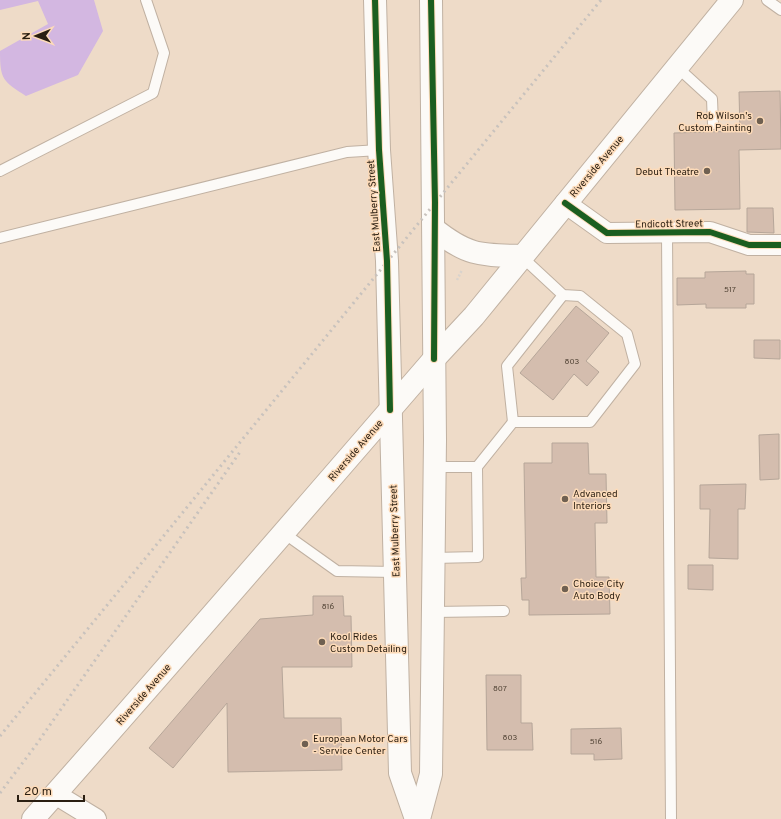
<svg xmlns="http://www.w3.org/2000/svg" width="781" height="819" viewBox="0 0 781 819" font-family="Overpass,sans-serif">
<rect width="100%" height="100%" fill="#eedbc8"/>
<path fill="#d3b7e1" d="M0,0H94L103,31L78,75L26,96C3,81 0,80 0,51L48,24L38,1L0,10Z"/>
<g fill="#d4bdae" stroke="#b6a699">
<polygon points="780,91 781,149 739,150 740,209 675,210 674,133 740,131 739,92"/>
<polygon points="747,208 773,208 774,233 747,232"/>
<polygon points="746,271 746,274 754,274 754,304 746,304 746,308 706,308 706,304 677,305 677,278 705,278 705,272"/>
<polygon points="576,306 609,333 586,361 599,372 587,386 574,374 553,400 520,373"/>
<polygon points="754,340 780,340 780,359 754,358"/>
<polygon points="779,434 779,479 760,480 759,435"/>
<polygon points="552,443 588,443 589,474 606,474 607,523 595,523 596,577 609,577 610,614 529,615 529,600 522,600 521,578 526,578 524,463 552,463"/>
<polygon points="746,484 745,509 738,509 738,559 709,558 710,509 700,509 700,485"/>
<polygon points="688,565 713,565 713,590 688,589"/>
<polygon points="313,596 343,596 344,616 351,616 352,667 282,667 284,718 341,718 342,770 228,772 227,703 173,768 149,748 260,619 313,615"/>
<polygon points="486,675 521,675 521,723 532,723 533,750 487,750"/>
<polygon points="621,728 622,759 594,760 594,754 571,754 571,729"/>
</g>
<g fill="none" stroke-linecap="round" stroke-linejoin="round">
<defs>
<g id="lane">
<polyline points="767,0 781,10"/>
<polyline points="677,67 712,99 713,124"/>
<polyline points="0,171 153,93 164,53 146,0"/>
<polyline points="667,233 671,819"/>
<polyline points="0,238 347,152 379,150"/>
<polyline points="513,422 507,366 563,295"/>
<polyline points="434,467 477,467"/>
<polyline points="285,534 337,571 395,572"/>
<polyline points="433,558 478,557 477,467 513,422 590,422 635,364 627,334 580,296 563,295 521,256"/>
<polyline points="433,612 504,611"/>
</g>
<g id="street">
<polyline points="565,203 607,233 710,232 749,245 781,245"/>
<polyline points="55,794 96,819"/>
</g>
<polyline id="secondary" points="434,359 474,316 732,0"/>
<g id="highway">
<polyline points="375,0 379,150 387,261 400,773 416,819"/>
<path d="M434,229C468,256 480,255 521,256"/>
<path d="M33,819C168,667 301,513 434,359"/>
<polyline points="419,819 431,774 435,440 431,0"/>
</g>
</defs>
<use href="#lane" stroke="#c0b1a2" stroke-width="12"/>
<use href="#street" stroke="#c0b1a2" stroke-width="22"/>
<use href="#secondary" stroke="#c0b1a2" stroke-width="24"/>
<use href="#highway" stroke="#c0b1a2" stroke-width="24"/>
<polyline stroke="#d9d3cd" stroke-width="2.5" stroke-dasharray="2 2" stroke-linecap="butt" points="457,280 462,270"/>
<use href="#lane" stroke="#fcfaf7" stroke-width="10"/>
<use href="#street" stroke="#fcfaf7" stroke-width="20"/>
<use href="#secondary" stroke="#fcfaf7" stroke-width="22"/>
<use href="#highway" stroke="#fcfaf7" stroke-width="22"/>
<g stroke="#c8c2bd" stroke-width="3" stroke-dasharray="2 4" stroke-linecap="butt">
<path d="M0,736C201,491 400,245 601,0"/>
<polyline points="0,793 36,745 240,452"/>
</g>
<defs>
<g id="cycleway">
<polyline points="375,0 379,150 387,261 390,410"/>
<polyline points="431,0 435,202 434,359"/>
<polyline points="565,203 607,233 710,232 749,245 781,245"/>
</g>
</defs>
<use href="#cycleway" stroke="#fddbb9" stroke-width="8"/>
<use href="#cycleway" stroke="#1b5e20" stroke-width="6"/>
</g>
<g fill="#6f6051" stroke="#fddbb9" stroke-width="1.5">
<circle cx="760" cy="121" r="4"/>
<circle cx="707" cy="171" r="4"/>
<circle cx="565" cy="499" r="4"/>
<circle cx="565" cy="589" r="4"/>
<circle cx="322" cy="642" r="4"/>
<circle cx="305" cy="744" r="4"/>
</g>
<g text-anchor="middle" stroke-width="3" stroke-linejoin="round" paint-order="stroke">
<g font-size="8" fill="#544638">
<text x="730" y="292">517</text>
<text x="572" y="364">803</text>
<text x="328" y="609">816</text>
<text x="500" y="691">807</text>
<text x="510" y="740">803</text>
<text x="596" y="744">516</text>
</g>
<g font-size="10" fill="#2a1e11" stroke="#fddbb9" text-anchor="start">
<text x="752" y="119" text-anchor="end">Rob Wilson's<tspan x="752" dy="12">Custom Painting</tspan></text>
<text x="699" y="175" text-anchor="end">Debut Theatre</text>
<text x="573" y="497">Advanced<tspan x="573" dy="12">Interiors</tspan></text>
<text x="573" y="587">Choice City<tspan x="573" dy="12">Auto Body</tspan></text>
<text x="330" y="640">Kool Rides<tspan x="330" dy="12">Custom Detailing</tspan></text>
<text x="313" y="742">European Motor Cars<tspan x="313" dy="12">- Service Center</tspan></text>
</g>
<g font-size="10" fill="#2a1e11" stroke="#fddbb9">
<text transform="translate(596 166) rotate(-50)" y="4">Riverside Avenue</text>
<text transform="translate(373 206) rotate(-94)" y="4">East Mulberry Street</text>
<text transform="translate(669 223) rotate(-1)" y="4">Endicott Street</text>
<text transform="translate(355 450) rotate(-49)" y="4">Riverside Avenue</text>
<text transform="translate(394 531) rotate(-92)" y="4">East Mulberry Street</text>
<text transform="translate(143 694) rotate(-49)" y="4">Riverside Avenue</text>
</g>
</g>
<g transform="translate(36 36) rotate(269)" stroke="#fddbb9" stroke-width="3" paint-order="stroke">
<path d="M0-3L7 15L0 10L-7 15Z" fill="#2a1e11"/>
<text y="-6" font-size="11" font-weight="bold" text-anchor="middle" fill="#2a1e11">N</text>
</g>
<path d="M18 795v6h66v-6" fill="none" stroke="#2a1e11" stroke-width="2"/>
<text x="24" y="795" font-size="12" fill="#2a1e11" stroke="#fddbb9" stroke-width="3" paint-order="stroke">20 m</text>
</svg>
